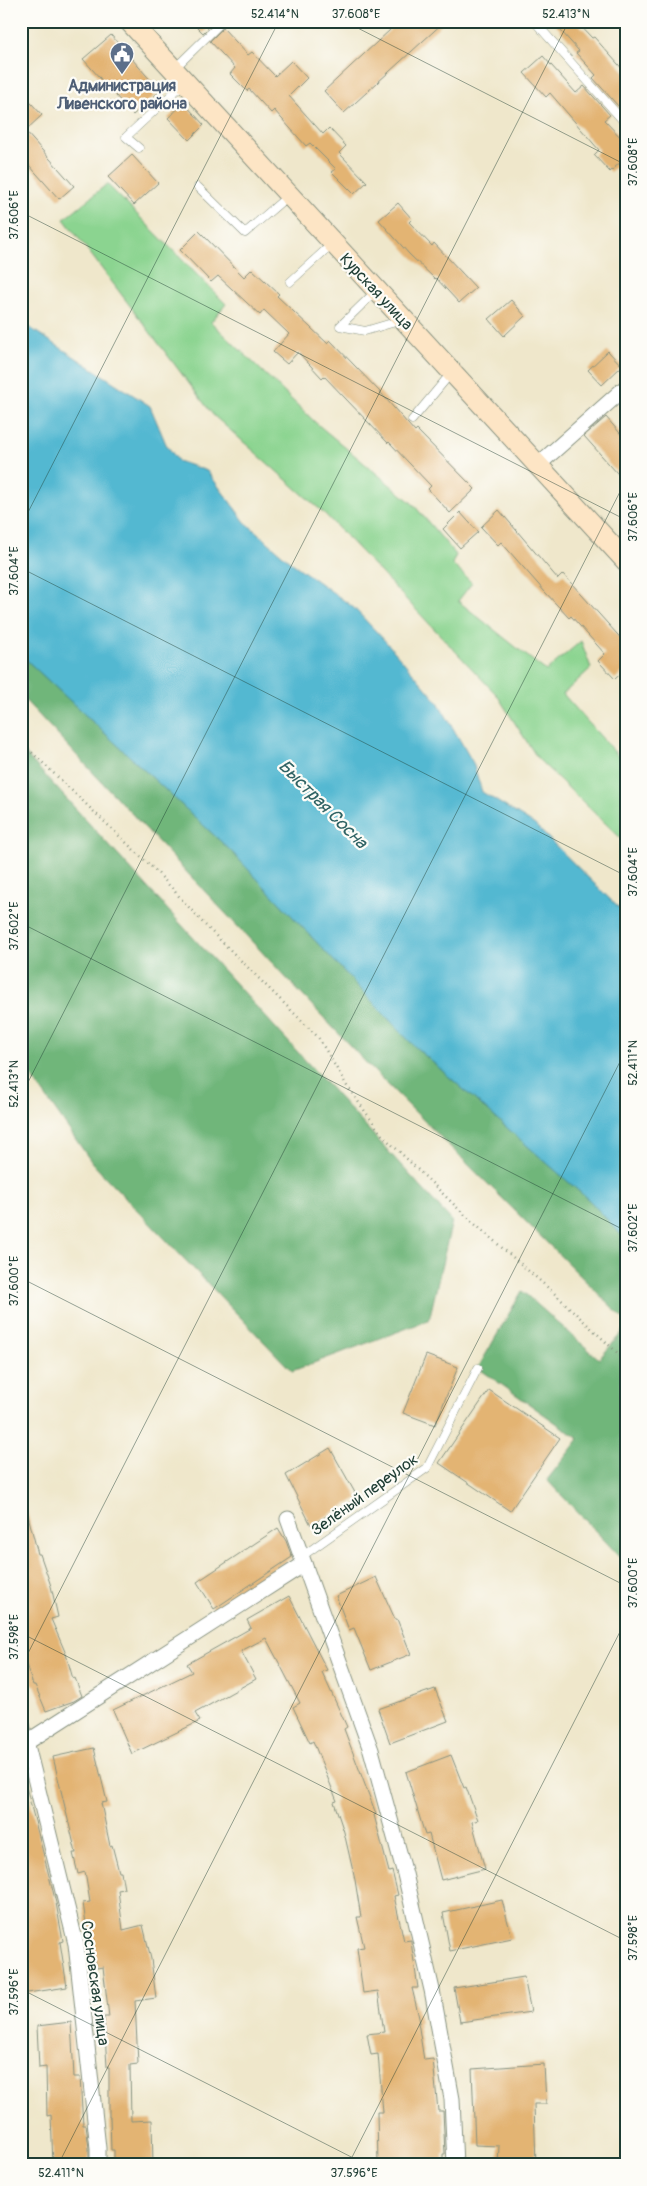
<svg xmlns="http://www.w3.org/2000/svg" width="647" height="2186" viewBox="0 0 647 2186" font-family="Pangolin,sans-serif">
<rect width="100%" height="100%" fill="#fdfcf7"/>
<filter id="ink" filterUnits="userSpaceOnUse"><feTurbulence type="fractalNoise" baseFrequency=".02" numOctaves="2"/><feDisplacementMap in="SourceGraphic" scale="10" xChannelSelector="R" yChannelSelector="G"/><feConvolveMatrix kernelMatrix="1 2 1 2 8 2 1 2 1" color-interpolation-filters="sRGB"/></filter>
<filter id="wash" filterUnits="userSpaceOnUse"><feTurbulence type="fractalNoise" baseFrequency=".0096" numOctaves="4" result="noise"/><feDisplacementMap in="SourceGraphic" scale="20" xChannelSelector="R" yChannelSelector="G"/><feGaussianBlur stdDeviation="1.12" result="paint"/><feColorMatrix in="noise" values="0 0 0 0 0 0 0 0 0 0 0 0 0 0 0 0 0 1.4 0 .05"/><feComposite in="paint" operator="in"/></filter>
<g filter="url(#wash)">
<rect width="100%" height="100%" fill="#efe7cb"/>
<polygon fill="#8bd490" stroke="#558862" points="107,184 226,304 211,322 316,423 413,504 456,555 452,564 472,583 458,601 546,671 581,641 591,668 563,694 626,765 626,843 538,759 497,695 325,514 213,415 64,219"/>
<g fill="#70b67a" stroke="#487a57">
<polygon points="21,655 231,851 413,1045 590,1201 626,1240 626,1321 371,1068 21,696"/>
<polygon points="21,749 452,1221 429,1320 292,1371 93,1164 21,1061"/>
<polygon points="522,1291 599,1359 626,1328 626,1563 547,1480 579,1439 478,1368"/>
</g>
<polygon fill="#52b8d1" stroke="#387a82" points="21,322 150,406 166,444 178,461 207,471 245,522 292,563 353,607 388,644 438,702 473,763 482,792 535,825 626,915 626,1240 590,1201 413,1045 231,851 21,655"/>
<g id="blocks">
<g fill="#e3b473">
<polygon points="191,21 215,21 203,33"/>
<polygon points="396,21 445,21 344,113 324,91 390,30 388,28"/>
<polygon points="552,21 576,21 592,38 594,37 626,73 626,101 619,107 593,78 596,75 576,53 579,51"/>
<polygon points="223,28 248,55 252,52 275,76 291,61 307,78 289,96 323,134 329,128 346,146 339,153 367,182 354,194 332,172 336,169 310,143 306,146 274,110 271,113 249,89 247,91 230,74 235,68 210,41"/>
<polygon points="111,35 160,91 133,115 83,59"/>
<polygon points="543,56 576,93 584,86 610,115 604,120 626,143 626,157 610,172 594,155 599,150 550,93 546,97 524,73"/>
<polygon points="21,92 42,115 25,131 74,186 59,199 21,156"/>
<polygon points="184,103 204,125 189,140 168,118"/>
<polygon points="132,155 158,183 134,205 108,177"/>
<polygon points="398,203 412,219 409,222 432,246 434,243 476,288 459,303 436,278 435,279 409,254 379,220"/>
<polygon points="199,231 244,277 252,269 279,294 277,296 327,343 330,340 380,392 415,432 417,430 475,489 450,513 428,489 431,486 389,442 388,443 324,376 322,378 298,352 287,364 273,352 289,334 264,310 260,315 218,276 211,282 180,250"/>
<polygon points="511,300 525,316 504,336 489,319"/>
<polygon points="608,351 622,366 602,385 588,370"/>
<polygon points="606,417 626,440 626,483 584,436"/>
<polygon points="499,510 558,579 563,574 626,644 626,669 615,679 598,661 605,654 571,616 569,618 545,592 501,542 498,545 481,527"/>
<polygon points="460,512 478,532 460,548 443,529"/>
<polygon points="426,1355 458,1367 435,1425 403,1413"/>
<polygon points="489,1390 560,1438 510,1511 439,1463"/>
<polygon points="330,1448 358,1498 311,1525 286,1475"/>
<polygon points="21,1508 26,1508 38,1554 40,1554 51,1586 58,1617 51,1619 66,1654 73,1679 75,1678 82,1696 74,1701 46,1711 35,1685 33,1685 21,1650"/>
<polygon points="278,1528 286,1541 292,1557 214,1609 197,1582"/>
<polygon points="376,1577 395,1619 397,1619 411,1654 371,1670 354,1628 349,1630 336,1596"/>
<polygon points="289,1596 327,1670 322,1672 347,1727 344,1729 376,1814 374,1815 389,1872 392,1871 398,1895 394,1896 404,1941 411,1940 411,1942 418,1988 412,1988 420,2022 418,2022 424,2060 433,2059 438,2111 443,2111 445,2154 443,2154 443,2165 378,2165 377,2112 383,2112 378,2054 371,2055 367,2034 384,2032 378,1991 363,1993 357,1948 364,1947 357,1917 361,1917 355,1880 344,1832 334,1802 337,1801 313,1741 310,1743 293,1707 300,1703 266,1638 241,1651 256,1679 195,1713 200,1721 132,1754 113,1710 192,1672 187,1664 251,1628 247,1620"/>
<polygon points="435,1689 448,1721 390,1743 378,1709"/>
<polygon points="94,1748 107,1802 101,1803 110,1846 112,1845 119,1872 121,1872 124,1889 118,1890 123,1930 143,1925 151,1959 156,1998 135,2001 138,2064 130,2065 131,2121 152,2120 153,2165 114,2165 114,2150 111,2150 110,2117 109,2117 109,2067 107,2067 104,2017 109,2017 103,1967 97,1968 87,1930 83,1903 90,1902 85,1872 78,1874 73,1853 76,1853 53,1757"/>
<polygon points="451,1755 464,1788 466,1787 478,1820 472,1822 485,1869 441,1880 429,1834 425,1835 406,1772"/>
<polygon points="21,1767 56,1903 63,1941 60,1942 67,1987 21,1994"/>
<polygon points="502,1900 512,1938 450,1951 443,1913"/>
<polygon points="524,1977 531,2012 460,2022 454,1988"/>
<polygon points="71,2022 74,2077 80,2077 83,2125 86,2125 89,2148 89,2165 53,2165 51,2115 47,2116 46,2067 39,2068 37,2026"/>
<polygon points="544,2064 546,2104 534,2104 536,2165 498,2165 499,2146 475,2145 472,2069"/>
</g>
</g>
</g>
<g filter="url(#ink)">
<use href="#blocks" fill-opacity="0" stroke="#879280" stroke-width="1"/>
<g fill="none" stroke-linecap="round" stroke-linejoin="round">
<defs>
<g id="lane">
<polyline points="534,21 626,124"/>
<polyline points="174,69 223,21"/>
<polyline points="139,148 126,137 184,83"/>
<polyline points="198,187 245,233 289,195"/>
<polyline points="290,282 333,243"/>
<polyline points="377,290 340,326 365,331 402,320"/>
<polyline points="412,420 452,372"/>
<polyline points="301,1557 427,1468 478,1368"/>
</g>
<g id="street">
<polyline points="538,465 626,387"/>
<polyline points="288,1519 371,1750 405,1874 432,1990 452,2099 455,2165"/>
<polyline points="21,1721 76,1944 98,2148 98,2165"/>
<polyline points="21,1746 304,1564"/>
</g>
<polyline id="secondary" points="129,21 626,561"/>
</defs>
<use href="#lane" stroke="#879280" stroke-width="9"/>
<use href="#street" stroke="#879280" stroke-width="17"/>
<use href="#secondary" stroke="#879280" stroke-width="22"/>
<polyline stroke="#879280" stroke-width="2.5" stroke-dasharray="1 4" stroke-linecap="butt" points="21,742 157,872 205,925 318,1037 347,1086 382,1135 469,1219 554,1293 626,1361"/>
<use href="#lane" stroke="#fff" stroke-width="8"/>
<use href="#street" stroke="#fff" stroke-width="15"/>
<use href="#secondary" stroke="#fde5c5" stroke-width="20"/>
</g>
</g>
<path fill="none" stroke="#1f3d34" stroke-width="1" stroke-opacity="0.45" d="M344,21L626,165M21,212L626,520M21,526L279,21M21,568L626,876M21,923L626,1231M21,1096L569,21M21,1278L626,1586M21,1633L626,1941M21,1667L626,480M21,1989L367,2165M58,2165L626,1050M348,2165L626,1620"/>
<defs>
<symbol id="civic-pin" viewBox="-11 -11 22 30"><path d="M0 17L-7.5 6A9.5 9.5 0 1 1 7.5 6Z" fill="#5c6f8a" stroke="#fdfcf7"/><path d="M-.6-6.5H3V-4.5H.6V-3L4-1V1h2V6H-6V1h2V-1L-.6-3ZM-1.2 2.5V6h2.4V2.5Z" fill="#fff"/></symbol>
</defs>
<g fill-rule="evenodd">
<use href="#civic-pin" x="108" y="40" width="28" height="38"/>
</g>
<g text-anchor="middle" stroke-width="4.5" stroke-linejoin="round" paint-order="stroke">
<g font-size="16" font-weight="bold" fill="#4e5e75" stroke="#fdfcf7">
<text x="122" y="91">Администрация<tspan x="122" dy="18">Ливенского района</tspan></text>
</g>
<g font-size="16" fill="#1f3d34" stroke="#fdfcf7">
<text transform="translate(377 291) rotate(47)" y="6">Курская улица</text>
<text transform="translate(364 1494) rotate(-36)" y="6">Зелёный переулок</text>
<text transform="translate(96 1983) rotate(82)" y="6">Сосновская улица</text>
</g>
<g font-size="18" font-style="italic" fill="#2e6263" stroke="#fdfcf7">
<text transform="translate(323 804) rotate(45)" y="6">Быстрая Сосна</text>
</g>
</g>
<rect width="647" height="2186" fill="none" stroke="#fdfcf7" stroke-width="55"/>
<rect x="28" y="28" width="592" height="2130" fill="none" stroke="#1f3d34" stroke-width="2"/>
<g font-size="12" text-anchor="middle" fill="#1f3d34">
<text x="275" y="18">52.414°N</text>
<text x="356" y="18">37.608°E</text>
<text x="566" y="18">52.413°N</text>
<text transform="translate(633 162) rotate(-90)" y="4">37.608°E</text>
<text transform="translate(14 215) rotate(-90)" y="4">37.606°E</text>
<text transform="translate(633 517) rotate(-90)" y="4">37.606°E</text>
<text transform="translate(14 571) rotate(-90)" y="4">37.604°E</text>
<text transform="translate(633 872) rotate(-90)" y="4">37.604°E</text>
<text transform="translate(14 926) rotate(-90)" y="4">37.602°E</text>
<text transform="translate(633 1063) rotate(-90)" y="4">52.411°N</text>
<text transform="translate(14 1084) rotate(-90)" y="4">52.413°N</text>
<text transform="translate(633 1228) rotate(-90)" y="4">37.602°E</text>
<text transform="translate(14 1281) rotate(-90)" y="4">37.600°E</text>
<text transform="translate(633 1583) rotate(-90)" y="4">37.600°E</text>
<text transform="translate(14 1637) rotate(-90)" y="4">37.598°E</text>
<text transform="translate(633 1938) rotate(-90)" y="4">37.598°E</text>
<text transform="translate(14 1992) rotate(-90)" y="4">37.596°E</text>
<text x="61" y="2177">52.411°N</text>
<text x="354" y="2177">37.596°E</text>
</g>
</svg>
